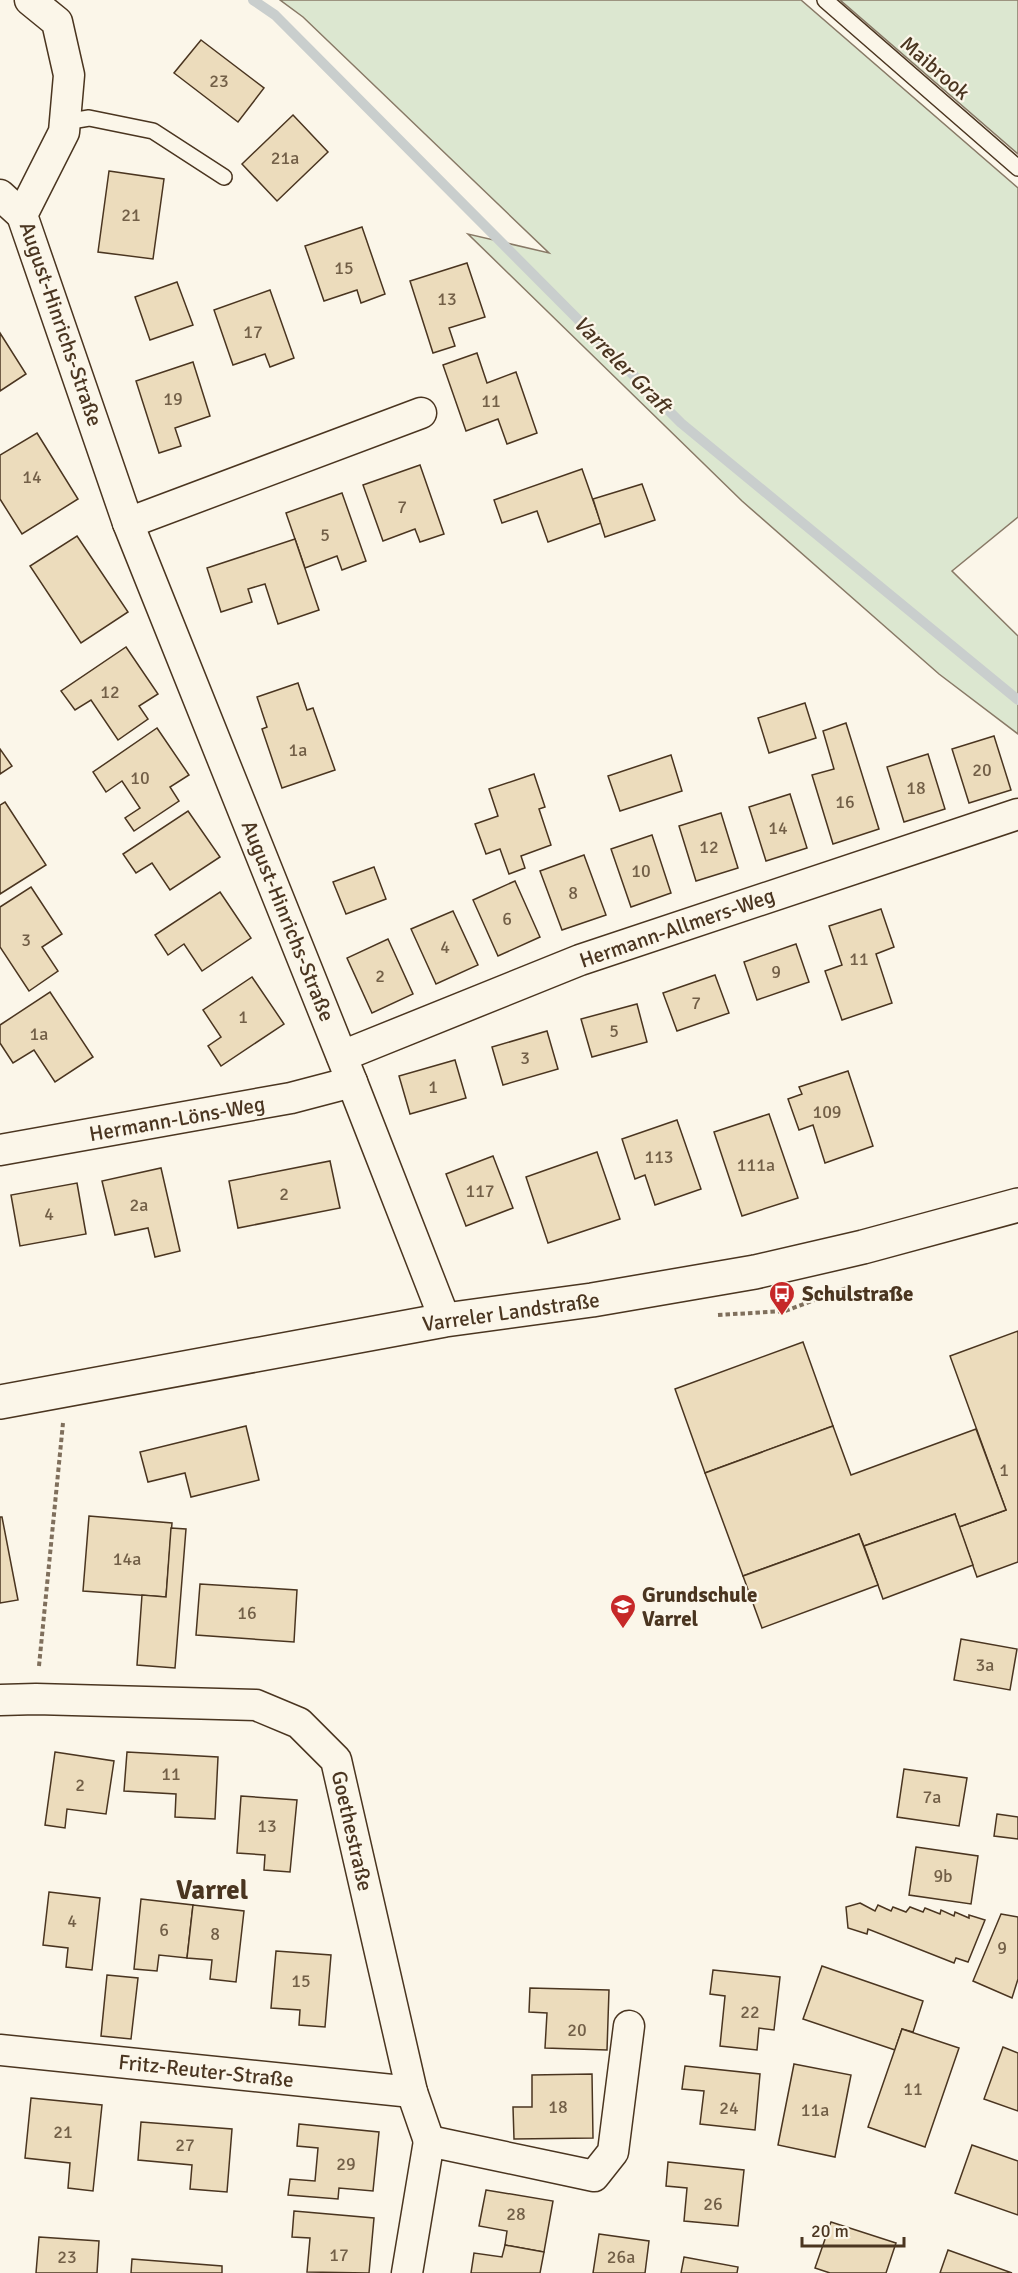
<svg xmlns="http://www.w3.org/2000/svg" width="1018" height="2273" viewBox="0 0 1018 2273" font-family="Signika,sans-serif">
<rect width="100%" height="100%" fill="#fbf6e9"/>
<g fill="#dce7d0" stroke="#887966" stroke-width="1.5">
<polygon points="280,0 801,0 1018,188 1018,517 952,571 1018,636 1018,734 939,674 742,501 468,234 549,253 303,17"/>
<polygon points="840,0 1018,0 1018,154"/>
</g>
<g fill="none" stroke-linecap="round" stroke-linejoin="round">
<polyline stroke="#c9cecd" stroke-width="10" points="253,0 275,15 681,423 1018,700"/>
</g>
<g fill="#ecdcbc" stroke="#4a3520" stroke-width="1.5">
<polygon points="201,40 264,88 238,122 174,73"/>
<polygon points="293,115 328,152 277,201 242,164"/>
<polygon points="109,171 164,179 153,259 98,252"/>
<polygon points="362,227 385,294 361,303 357,290 324,301 305,246"/>
<polygon points="467,263 485,317 449,328 455,346 433,353 410,281"/>
<polygon points="177,282 193,325 150,340 135,297"/>
<polygon points="270,290 294,358 270,367 265,354 233,365 214,310"/>
<polygon points="0,333 26,374 0,391"/>
<polygon points="477,353 487,383 516,372 537,433 507,444 498,419 466,431 443,365"/>
<polygon points="193,362 210,416 175,428 181,446 159,453 136,381"/>
<polygon points="37,433 78,499 22,534 0,499 0,455"/>
<polygon points="420,465 444,534 420,542 415,529 383,541 363,485"/>
<polygon points="582,469 601,523 548,542 537,511 502,523 494,500"/>
<polygon points="642,484 655,520 605,537 593,499"/>
<polygon points="342,493 366,561 342,570 337,556 305,568 286,513"/>
<polygon points="77,536 128,612 81,643 30,566"/>
<polygon points="295,539 319,610 278,624 265,584 248,589 252,602 221,612 207,568"/>
<polygon points="126,647 158,694 139,706 148,719 118,740 91,700 75,710 61,691"/>
<polygon points="298,683 307,710 313,708 335,770 282,788 262,729 267,727 257,697"/>
<polygon points="805,703 816,738 769,753 758,718"/>
<polygon points="846,723 879,829 833,844 812,775 834,769 823,731"/>
<polygon points="157,728 189,775 170,787 179,801 134,831 125,818 140,808 122,781 106,792 93,772"/>
<polygon points="994,736 1011,790 969,803 952,749"/>
<polygon points="0,749 12,766 0,774"/>
<polygon points="928,754 945,809 904,822 887,767"/>
<polygon points="671,755 682,791 620,811 608,776"/>
<polygon points="534,774 545,807 539,809 551,845 521,856 525,868 509,874 500,849 486,854 475,824 498,816 489,789"/>
<polygon points="790,794 807,848 766,861 749,807"/>
<polygon points="5,802 46,865 0,894 0,805"/>
<polygon points="188,811 220,857 170,890 152,863 136,873 123,854"/>
<polygon points="721,813 738,868 696,881 679,826"/>
<polygon points="652,835 671,893 631,907 611,849"/>
<polygon points="584,855 606,915 562,930 540,871"/>
<polygon points="374,867 386,899 346,914 333,882"/>
<polygon points="515,881 540,937 498,956 473,900"/>
<polygon points="31,887 62,934 42,947 58,971 29,991 0,947 0,907"/>
<polygon points="220,892 251,938 202,971 184,944 168,955 155,935"/>
<polygon points="881,909 894,947 876,954 892,1003 842,1020 825,971 842,965 829,926"/>
<polygon points="453,911 478,965 436,984 411,929"/>
<polygon points="388,939 413,994 372,1013 347,958"/>
<polygon points="796,944 809,982 757,1000 744,962"/>
<polygon points="715,975 729,1013 677,1031 663,993"/>
<polygon points="252,977 284,1024 221,1066 208,1046 221,1037 203,1010"/>
<polygon points="50,992 93,1057 55,1082 34,1050 13,1063 0,1043 0,1025"/>
<polygon points="637,1004 647,1042 592,1057 581,1019"/>
<polygon points="547,1031 558,1069 503,1085 492,1047"/>
<polygon points="455,1060 466,1098 410,1114 399,1076"/>
<polygon points="848,1071 873,1146 825,1163 813,1125 799,1130 788,1099 802,1094 799,1087"/>
<polygon points="769,1114 798,1198 742,1216 714,1132"/>
<polygon points="677,1120 701,1189 655,1205 645,1175 635,1179 622,1139"/>
<polygon points="597,1152 620,1219 548,1243 526,1177"/>
<polygon points="493,1156 513,1208 466,1226 446,1174"/>
<polygon points="330,1161 340,1208 238,1228 229,1181"/>
<polygon points="161,1168 180,1251 155,1257 148,1228 115,1235 102,1181"/>
<polygon points="77,1183 86,1234 20,1246 11,1195"/>
<polygon points="1018,1331 1018,1562 977,1577 959,1527 1006,1510 950,1356"/>
<polygon points="803,1342 833,1426 705,1473 675,1389"/>
<polygon points="246,1426 259,1480 191,1497 185,1473 148,1482 140,1452"/>
<polygon points="833,1426 851,1475 976,1429 1006,1510 959,1527 955,1514 864,1546 859,1534 743,1576 705,1473"/>
<polygon points="955,1514 973,1565 883,1599 864,1546"/>
<polygon points="89,1516 172,1523 166,1597 83,1591"/>
<polygon points="0,1517 2,1517 18,1600 0,1603"/>
<polygon points="171,1528 186,1529 175,1668 137,1665 142,1595 166,1597"/>
<polygon points="859,1534 878,1585 762,1628 743,1576"/>
<polygon points="200,1584 297,1590 294,1642 196,1635"/>
<polygon points="961,1639 1017,1649 1010,1690 954,1680"/>
<polygon points="55,1752 114,1761 106,1814 67,1809 65,1828 45,1825"/>
<polygon points="127,1752 218,1757 215,1819 175,1817 176,1794 124,1791"/>
<polygon points="904,1769 967,1778 959,1826 897,1817"/>
<polygon points="241,1796 297,1800 290,1872 264,1870 265,1855 237,1853"/>
<polygon points="997,1814 1018,1817 1018,1839 994,1836"/>
<polygon points="916,1847 978,1856 971,1904 909,1895"/>
<polygon points="49,1892 100,1898 92,1970 66,1967 68,1948 43,1945"/>
<polygon points="141,1899 193,1905 187,1958 159,1955 157,1971 134,1969"/>
<polygon points="860,1903 875,1911 878,1905 891,1911 893,1907 906,1912 910,1907 923,1912 925,1908 940,1914 941,1910 954,1916 955,1912 969,1918 969,1915 985,1920 968,1962 956,1958 954,1963 868,1929 867,1934 848,1928 846,1907"/>
<polygon points="193,1905 244,1911 236,1982 210,1979 212,1960 187,1958"/>
<polygon points="1001,1914 1018,1917 1018,1979 1012,1998 973,1981"/>
<polygon points="276,1951 331,1955 325,2027 299,2025 300,2010 271,2008"/>
<polygon points="822,1966 923,2001 913,2032 902,2029 895,2050 803,2019"/>
<polygon points="713,1970 780,1977 774,2030 759,2028 757,2050 720,2046 725,1996 710,1994"/>
<polygon points="107,1975 138,1978 131,2039 101,2036"/>
<polygon points="530,1988 609,1990 607,2050 545,2048 547,2013 529,2012"/>
<polygon points="902,2029 959,2048 925,2147 868,2127"/>
<polygon points="1003,2047 1018,2053 1018,2111 984,2099"/>
<polygon points="794,2064 851,2075 835,2157 778,2145"/>
<polygon points="685,2066 760,2074 755,2130 700,2124 704,2091 682,2089"/>
<polygon points="592,2074 593,2138 514,2139 513,2107 532,2107 532,2075"/>
<polygon points="31,2098 102,2105 93,2191 68,2188 70,2163 25,2158"/>
<polygon points="141,2122 232,2129 227,2192 190,2189 192,2165 138,2160"/>
<polygon points="299,2124 379,2132 373,2191 339,2188 338,2199 288,2195 290,2179 315,2181 318,2148 297,2146"/>
<polygon points="972,2145 1018,2161 1018,2215 955,2193"/>
<polygon points="668,2162 744,2170 738,2226 684,2221 687,2188 666,2186"/>
<polygon points="486,2190 553,2201 544,2252 505,2245 507,2231 479,2226"/>
<polygon points="294,2211 374,2218 369,2273 307,2272 310,2238 292,2237"/>
<polygon points="831,2222 896,2243 886,2273 830,2273 815,2268"/>
<polygon points="599,2234 649,2241 645,2273 593,2273"/>
<polygon points="39,2237 99,2241 97,2273 36,2273"/>
<polygon points="505,2245 544,2252 540,2273 471,2273 474,2253 502,2257"/>
<polygon points="948,2250 1012,2273 940,2273"/>
<polygon points="684,2257 738,2267 737,2273 681,2273"/>
<polygon points="132,2259 222,2266 222,2273 131,2273"/>
</g>
<g fill="none" stroke-linecap="round" stroke-linejoin="round">
<defs>
<g id="lane">
<polyline points="825,0 1018,168"/>
<polyline points="65,122 89,118 153,131 224,177"/>
</g>
<g id="street">
<polyline points="30,0 57,22 69,75 64,132 22,215 128,523 352,1082 445,1320"/>
<polyline points="0,195 22,215"/>
<polyline points="128,523 421,413"/>
<polyline points="342,1056 580,960 1018,814"/>
<polyline points="0,1150 291,1098 352,1082"/>
<polyline points="0,1700 36,1699 256,1705 299,1723 336,1760 412,2092 429,2141"/>
<polyline points="0,2050 412,2092"/>
<polyline points="407,2273 429,2141 594,2176 613,2152 629,2026"/>
</g>
<polyline id="secondary" points="0,1402 445,1320 592,1300 755,1272 863,1247 1018,1205"/>
</defs>
<use href="#lane" stroke="#4a3520" stroke-width="18"/>
<use href="#street" stroke="#4a3520" stroke-width="33"/>
<use href="#secondary" stroke="#4a3520" stroke-width="36"/>
<g stroke="#7f6f5c" stroke-width="4" stroke-dasharray="4.5 3" stroke-linecap="butt">
<polyline points="718,1315 785,1311 847,1288"/>
<polyline points="39,1666 63,1423"/>
</g>
<use href="#lane" stroke="#fbf6e9" stroke-width="15"/>
<use href="#street" stroke="#fbf6e9" stroke-width="30"/>
<use href="#secondary" stroke="#fbf6e9" stroke-width="33"/>
</g>
<defs>
<symbol id="bus-pin" viewBox="-11 -11 22 30"><path d="M0 17L-7.5 6A9.5 9.5 0 1 1 7.5 6Z" fill="#c62828" stroke="#fbf6e9"/><path d="M-5-6H5V4H4V6H2V4H-2V6H-4V4H-5ZM-3.5-4V0h7V-4ZM-3.5 1.2v1.5H-2V1.2ZM2 1.2v1.5H3.5V1.2Z" fill="#fff"/></symbol>
<symbol id="school-pin" viewBox="-11 -11 22 30"><path d="M0 17L-7.5 6A9.5 9.5 0 1 1 7.5 6Z" fill="#c62828" stroke="#fbf6e9"/><path d="M0-5L7-2L0 1L-7-2ZM-4 1L0 2.5L4 1V4Q0 6-4 4Z" fill="#fff"/></symbol>
</defs>
<g fill-rule="evenodd">
<use href="#bus-pin" x="767" y="1279" width="30" height="40"/>
<use href="#school-pin" x="608" y="1592" width="30" height="40"/>
</g>
<g text-anchor="middle" stroke-width="4.5" stroke-linejoin="round" paint-order="stroke">
<g font-size="18" fill="#725f47">
<text x="219" y="87">23</text>
<text x="285" y="164">21a</text>
<text x="131" y="221">21</text>
<text x="344" y="274">15</text>
<text x="447" y="305">13</text>
<text x="253" y="338">17</text>
<text x="173" y="405">19</text>
<text x="491" y="407">11</text>
<text x="32" y="483">14</text>
<text x="402" y="513">7</text>
<text x="325" y="541">5</text>
<text x="110" y="698">12</text>
<text x="298" y="756">1a</text>
<text x="982" y="776">20</text>
<text x="140" y="784">10</text>
<text x="916" y="794">18</text>
<text x="845" y="808">16</text>
<text x="778" y="834">14</text>
<text x="709" y="853">12</text>
<text x="641" y="877">10</text>
<text x="573" y="899">8</text>
<text x="507" y="925">6</text>
<text x="26" y="946">3</text>
<text x="445" y="953">4</text>
<text x="859" y="965">11</text>
<text x="776" y="978">9</text>
<text x="380" y="982">2</text>
<text x="696" y="1009">7</text>
<text x="243" y="1023">1</text>
<text x="614" y="1037">5</text>
<text x="39" y="1040">1a</text>
<text x="525" y="1064">3</text>
<text x="433" y="1093">1</text>
<text x="827" y="1118">109</text>
<text x="659" y="1163">113</text>
<text x="756" y="1171">111a</text>
<text x="480" y="1197">117</text>
<text x="284" y="1200">2</text>
<text x="139" y="1211">2a</text>
<text x="49" y="1220">4</text>
<text x="1004" y="1476">1</text>
<text x="127" y="1565">14a</text>
<text x="247" y="1619">16</text>
<text x="985" y="1671">3a</text>
<text x="171" y="1780">11</text>
<text x="80" y="1791">2</text>
<text x="932" y="1803">7a</text>
<text x="267" y="1832">13</text>
<text x="943" y="1882">9b</text>
<text x="72" y="1927">4</text>
<text x="164" y="1936">6</text>
<text x="215" y="1940">8</text>
<text x="1002" y="1954">9</text>
<text x="301" y="1987">15</text>
<text x="750" y="2018">22</text>
<text x="577" y="2036">20</text>
<text x="913" y="2095">11</text>
<text x="558" y="2113">18</text>
<text x="729" y="2114">24</text>
<text x="815" y="2116">11a</text>
<text x="63" y="2138">21</text>
<text x="185" y="2151">27</text>
<text x="346" y="2170">29</text>
<text x="713" y="2210">26</text>
<text x="516" y="2220">28</text>
<text x="339" y="2261">17</text>
<text x="67" y="2263">23</text>
<text x="621" y="2263">26a</text>
</g>
<g font-size="21" fill="#4a3520" stroke="#fbf6e9">
<text transform="translate(935 68) rotate(41)" y="7">Maibrook</text>
<text transform="translate(61 324) rotate(71)" y="7">August-Hinrichs-Straße</text>
<text transform="translate(288 921) rotate(68)" y="7">August-Hinrichs-Straße</text>
<text transform="translate(677 928) rotate(-19)" y="7">Hermann-Allmers-Weg</text>
<text transform="translate(177 1119) rotate(-10)" y="7">Hermann-Löns-Weg</text>
<text transform="translate(511 1312) rotate(-8)" y="7">Varreler Landstraße</text>
<text transform="translate(352 1831) rotate(77)" y="7">Goethestraße</text>
<text transform="translate(206 2071) rotate(6)" y="7">Fritz-Reuter-Straße</text>
</g>
<g font-size="21" font-weight="bold" fill="#4a3520" stroke="#fbf6e9" text-anchor="start">
<text x="802" y="1301">Schulstraße</text>
<text x="642" y="1602">Grundschule<tspan x="642" dy="24">Varrel</tspan></text>
</g>
<g font-size="22" font-style="italic" fill="#4a3520" stroke="#fbf6e9">
<text transform="translate(623 364) rotate(45)" y="8">Varreler Graft</text>
</g>
<g font-size="27" font-weight="bold" fill="#4a3520" stroke="#fbf6e9">
<text x="212" y="1899">Varrel</text>
</g>
</g>
<path d="M802 2237v9h102v-9" fill="none" stroke="#4a3520" stroke-width="3"/>
<text x="811" y="2237" font-size="18" fill="#4a3520" stroke="#fbf6e9" stroke-width="4.5" paint-order="stroke">20 m</text>
</svg>
